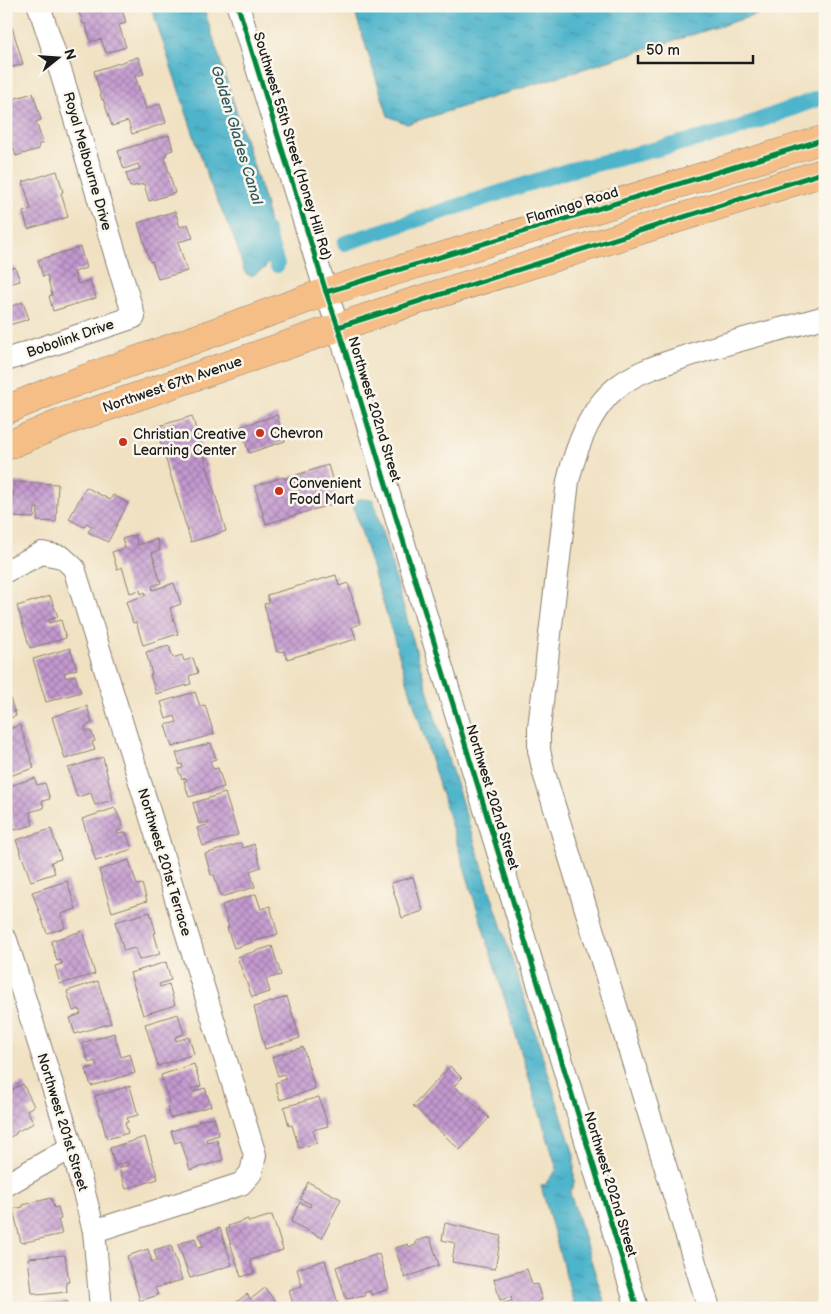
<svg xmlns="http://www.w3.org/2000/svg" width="831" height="1314" viewBox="0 0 831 1314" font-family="'Balsamiq Sans',sans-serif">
<defs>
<pattern id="water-ripples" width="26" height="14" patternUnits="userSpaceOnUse" patternTransform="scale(1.25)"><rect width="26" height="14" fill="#4db4cb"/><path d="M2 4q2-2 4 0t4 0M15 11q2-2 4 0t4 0" fill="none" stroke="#3f92a4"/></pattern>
<pattern id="building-cross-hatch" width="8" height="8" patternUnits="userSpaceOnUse" patternTransform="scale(1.25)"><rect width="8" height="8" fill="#c399cf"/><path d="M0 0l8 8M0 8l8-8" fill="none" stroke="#9e7ca7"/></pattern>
</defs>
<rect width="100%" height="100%" fill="#fbf7ec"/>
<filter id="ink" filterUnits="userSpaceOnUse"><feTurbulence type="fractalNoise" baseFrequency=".02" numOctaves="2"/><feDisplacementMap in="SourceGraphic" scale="10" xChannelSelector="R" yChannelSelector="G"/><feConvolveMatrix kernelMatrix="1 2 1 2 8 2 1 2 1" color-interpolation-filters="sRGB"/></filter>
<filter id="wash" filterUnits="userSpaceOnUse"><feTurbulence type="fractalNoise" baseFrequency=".0096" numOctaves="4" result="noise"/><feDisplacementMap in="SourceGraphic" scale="20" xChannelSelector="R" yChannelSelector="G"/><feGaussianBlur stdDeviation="1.12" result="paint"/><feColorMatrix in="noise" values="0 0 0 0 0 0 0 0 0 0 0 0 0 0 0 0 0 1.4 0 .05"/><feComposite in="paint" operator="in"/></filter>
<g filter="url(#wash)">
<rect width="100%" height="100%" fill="#f0e1c2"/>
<g fill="url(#water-ripples)" stroke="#346874">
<polygon points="151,6 203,6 265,202 273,249 265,268 251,276 245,273 236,243 209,181"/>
<polygon points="353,6 784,6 407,124 388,116"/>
<polygon points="359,499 373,500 437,724 574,1155 574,1183 570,1193 606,1308 575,1308 541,1186 547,1184 546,1183 557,1169 353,505"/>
</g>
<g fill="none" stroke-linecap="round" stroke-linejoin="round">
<g stroke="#4db4cb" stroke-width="16">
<polyline points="266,230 277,265"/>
<polyline points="345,243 567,171 730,131 825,96"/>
</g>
</g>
<g id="blocks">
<g fill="url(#building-cross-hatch)">
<polygon points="77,6 131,6 122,9 126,23 119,25 126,47 106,53 101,39 91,42 85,23 83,24"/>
<polygon points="6,20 9,28 12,27 23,64 6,69"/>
<polygon points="138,57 144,74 135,76 146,109 160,104 166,123 132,134 128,121 112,126 103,99 102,100 94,71"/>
<polygon points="33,93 41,120 36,122 43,143 38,145 39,149 16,156 6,126 6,101"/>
<polygon points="169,135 173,150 167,152 165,159 175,193 149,201 144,184 130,187 126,173 140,169 138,164 124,169 118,151"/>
<polygon points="57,171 63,192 61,193 68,217 28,229 23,212 31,209 23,182"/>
<polygon points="175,211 180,227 188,224 193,238 178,242 187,271 158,279 152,261 150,262 138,223"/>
<polygon points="80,247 86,268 74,272 78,284 90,280 96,298 53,311 49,296 52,295 47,275 43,277 38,260"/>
<polygon points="15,267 20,281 6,285 6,270"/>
<polygon points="23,302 29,319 6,326 6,308"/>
<polygon points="277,415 285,441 249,453 240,427"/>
<polygon points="192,416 226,531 191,542 156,427"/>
<polygon points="328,465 339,502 266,524 255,486 283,477 284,479"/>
<polygon points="14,482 58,484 56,522 37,521 38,508 35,508 34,518 12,517"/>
<polygon points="86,487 110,500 113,495 128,503 108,542 88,532 92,526 86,523 84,527 69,519"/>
<polygon points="135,535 138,545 157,539 160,550 152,553 161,583 152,586 153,590 174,583 181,604 170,608 178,634 143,645 136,622 133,623 126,602 146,595 145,592 141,594 140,590 130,593 122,567 117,569 112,552 125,548 122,539"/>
<polygon points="336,575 339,586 348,583 360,624 352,627 356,639 287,659 284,651 277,652 264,604 269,603 267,595"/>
<polygon points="50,596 58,617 48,620 49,623 61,620 66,638 30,648 17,606"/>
<polygon points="169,646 173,658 182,655 184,661 193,658 198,673 189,676 191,684 156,694 150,674 152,674 146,652"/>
<polygon points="70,648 77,669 64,673 66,678 75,675 81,692 46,702 33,659"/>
<polygon points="6,687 16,716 6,719"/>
<polygon points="195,692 200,706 205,705 214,734 172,747 165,725 177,722 175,716 166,719 161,702"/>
<polygon points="87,706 92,723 85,726 86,731 91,731 95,741 92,742 95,750 65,759 52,717"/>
<polygon points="20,725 34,768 6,777 6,730"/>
<polygon points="211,743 216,759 210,761 213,769 218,768 224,787 189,797 184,781 187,780 186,778 182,779 178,769 183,768 182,764 180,765 176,753"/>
<polygon points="103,757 113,800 95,805 91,793 77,797 68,768"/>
<polygon points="35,778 37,785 45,783 50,799 42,801 44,808 30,812 33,825 15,830 9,810 7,810 6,808 6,787"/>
<polygon points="225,793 238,835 203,846 197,828 209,824 208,822 199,824 193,803"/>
<polygon points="115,808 123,826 121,827 122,830 117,831 118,834 126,832 132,849 96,861 82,819"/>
<polygon points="51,829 61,859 51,862 55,873 31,881 16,840"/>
<polygon points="241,843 243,848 254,844 261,867 250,871 255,887 221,897 214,875 211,875 205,854"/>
<polygon points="129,860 137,885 142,884 147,901 112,912 99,870"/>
<polygon points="413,877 423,911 402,918 391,883"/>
<polygon points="67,881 76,909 61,914 65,928 47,933 32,892"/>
<polygon points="256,894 261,909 270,906 278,934 234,948 227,928 229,927 222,905"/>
<polygon points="150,912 156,933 154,933 160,954 139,960 135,948 124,951 115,922"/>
<polygon points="82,931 95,974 60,984 55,966 62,964 61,960 57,961 51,941"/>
<polygon points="272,946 281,975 266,979 270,992 252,997 237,957"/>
<polygon points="166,962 171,980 159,984 160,987 169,984 175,1005 143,1015 130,973"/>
<polygon points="98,981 111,1023 75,1034 70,1018 81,1014 79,1009 73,1011 67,991"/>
<polygon points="287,997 300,1038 265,1049 254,1007"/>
<polygon points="178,1014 184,1034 175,1037 176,1041 189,1037 194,1054 158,1066 145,1024"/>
<polygon points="114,1033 121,1057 130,1054 135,1073 91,1086 86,1069 97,1066 95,1061 89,1063 82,1043"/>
<polygon points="303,1047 315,1089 280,1100 275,1083 286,1079 284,1074 278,1076 272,1057"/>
<polygon points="194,1064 201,1086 191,1089 192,1092 205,1088 211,1106 170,1118 167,1107 170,1106 161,1075"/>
<polygon points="450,1066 462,1078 454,1086 489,1118 460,1150 413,1106"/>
<polygon points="23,1084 34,1106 27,1110 34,1123 16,1132 16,1134 6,1139 6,1108 8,1107 6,1104 6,1092"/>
<polygon points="130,1086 138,1115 127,1118 128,1122 125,1123 128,1133 107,1139 95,1096"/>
<polygon points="319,1097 328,1126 313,1130 317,1143 299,1148 292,1125 289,1126 284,1107"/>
<polygon points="214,1117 219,1135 206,1139 207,1143 217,1140 223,1160 190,1170 181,1141 175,1143 171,1131 199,1123 198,1121"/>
<polygon points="145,1137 158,1179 126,1189 119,1168 129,1165 127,1162 115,1166 110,1148"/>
<polygon points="308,1182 341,1199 322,1238 291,1222 300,1202 310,1207 311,1204 300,1199"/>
<polygon points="51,1198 54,1208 58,1207 61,1219 58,1220 62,1234 21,1243 13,1209 23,1207 23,1205"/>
<polygon points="272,1215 283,1250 250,1260 254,1273 241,1277 226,1229 229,1228 228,1226 248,1219 249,1222"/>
<polygon points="445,1223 501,1236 495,1269 452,1262 455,1243 442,1240"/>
<polygon points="220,1228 232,1265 190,1278 178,1244 195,1238 198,1248 203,1247 199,1235"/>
<polygon points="430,1237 439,1265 405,1278 395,1248 408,1244 409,1247 416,1245 416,1241"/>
<polygon points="171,1245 182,1280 155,1288 158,1295 140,1301 127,1256 148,1249 152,1262 157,1261 154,1250"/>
<polygon points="379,1254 389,1289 371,1295 370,1291 364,1293 365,1296 346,1299 336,1267"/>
<polygon points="65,1255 69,1282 66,1282 67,1292 37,1295 37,1293 32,1293 28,1258"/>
<polygon points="325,1260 338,1304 327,1308 294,1308 289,1290 302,1286 297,1269"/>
<polygon points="527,1269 532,1285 537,1284 542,1300 537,1302 539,1308 500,1308 499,1304 512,1301 511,1297 500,1300 494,1279"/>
<polygon points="265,1288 280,1308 229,1308 247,1294 251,1299"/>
<polygon points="68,1302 68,1308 30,1308 30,1303"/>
</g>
</g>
</g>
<g filter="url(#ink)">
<use href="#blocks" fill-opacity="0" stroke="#867e6f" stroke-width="1"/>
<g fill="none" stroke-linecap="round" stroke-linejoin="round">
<defs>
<g id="minor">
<polyline points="238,6 326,292 338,327 637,1308"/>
<polyline points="6,360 134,317 63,79 39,6"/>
<polyline points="6,571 42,553 62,557 74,568 255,1155 251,1173 241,1184 94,1231"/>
<polyline points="6,940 72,1147 94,1231 101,1308"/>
<polyline points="6,1185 72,1147"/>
<path d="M709,1308L544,773L539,750V728L568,481C576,448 589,410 616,388C633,374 654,367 675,360C724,343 775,331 825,317"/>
</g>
<g id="major">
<polyline points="6,410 54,390 326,292 825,139"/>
<polyline points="6,446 66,421 400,306 825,172"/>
</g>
</defs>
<use href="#minor" stroke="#867e6f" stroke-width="24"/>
<use href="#major" stroke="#867e6f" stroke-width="29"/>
<use href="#minor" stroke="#fff" stroke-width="22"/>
<use href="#major" stroke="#f6be87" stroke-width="28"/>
<defs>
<g id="cycleway">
<polyline points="238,6 326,292 338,327 637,1308"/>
<polyline points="326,292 825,139"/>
<polyline points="338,327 825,172"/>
</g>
</defs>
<use href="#cycleway" stroke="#fbf7ec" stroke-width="8"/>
<use href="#cycleway" stroke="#00873e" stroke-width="5"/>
</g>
</g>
<g fill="#c8321e" stroke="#fbf7ec" stroke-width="2">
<circle cx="260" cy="433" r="5"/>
<circle cx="123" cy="442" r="5"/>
<circle cx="279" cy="491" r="5"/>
</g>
<g text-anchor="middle" stroke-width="5" stroke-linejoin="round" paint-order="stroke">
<g font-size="14" fill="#1c1c1c" stroke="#fbf7ec">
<text transform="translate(293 146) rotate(73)" y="5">Southwest 55th Street (Honey Hill Rd)</text>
<text transform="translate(88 161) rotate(74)" y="5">Royal Melbourne Drive</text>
<text transform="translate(572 205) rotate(-17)" y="5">Flamingo Road</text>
<text transform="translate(70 338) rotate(-19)" y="5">Bobolink Drive</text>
<text transform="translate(172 384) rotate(-19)" y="5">Northwest 67th Avenue</text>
<text transform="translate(375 409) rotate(73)" y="5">Northwest 202nd Street</text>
<text transform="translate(493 797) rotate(73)" y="5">Northwest 202nd Street</text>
<text transform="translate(165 862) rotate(73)" y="5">Northwest 201st Terrace</text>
<text transform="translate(63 1122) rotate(73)" y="5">Northwest 201st Street</text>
<text transform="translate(611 1184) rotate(73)" y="5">Northwest 202nd Street</text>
</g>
<g font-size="14" fill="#1c1c1c" stroke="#fbf7ec" text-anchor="start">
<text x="270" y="438">Chevron</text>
<text x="133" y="439">Christian Creative<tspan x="133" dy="16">Learning Center</tspan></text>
<text x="289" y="488">Convenient<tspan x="289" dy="16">Food Mart</tspan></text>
</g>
<g font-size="15" font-style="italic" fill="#305962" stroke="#fbf7ec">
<text transform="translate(237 135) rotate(73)" y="5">Golden Glades Canal</text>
</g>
</g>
<rect width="831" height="1314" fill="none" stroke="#fbf7ec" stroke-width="25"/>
<g transform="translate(58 58) rotate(73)" stroke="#fbf7ec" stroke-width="4" paint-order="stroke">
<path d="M0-4L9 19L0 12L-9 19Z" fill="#1c1c1c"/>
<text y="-8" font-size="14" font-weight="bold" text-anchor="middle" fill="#1c1c1c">N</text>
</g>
<path d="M638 55v8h115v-8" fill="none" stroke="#1c1c1c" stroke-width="2.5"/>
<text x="646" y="55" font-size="15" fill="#1c1c1c" stroke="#fbf7ec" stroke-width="4" paint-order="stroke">50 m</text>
</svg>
